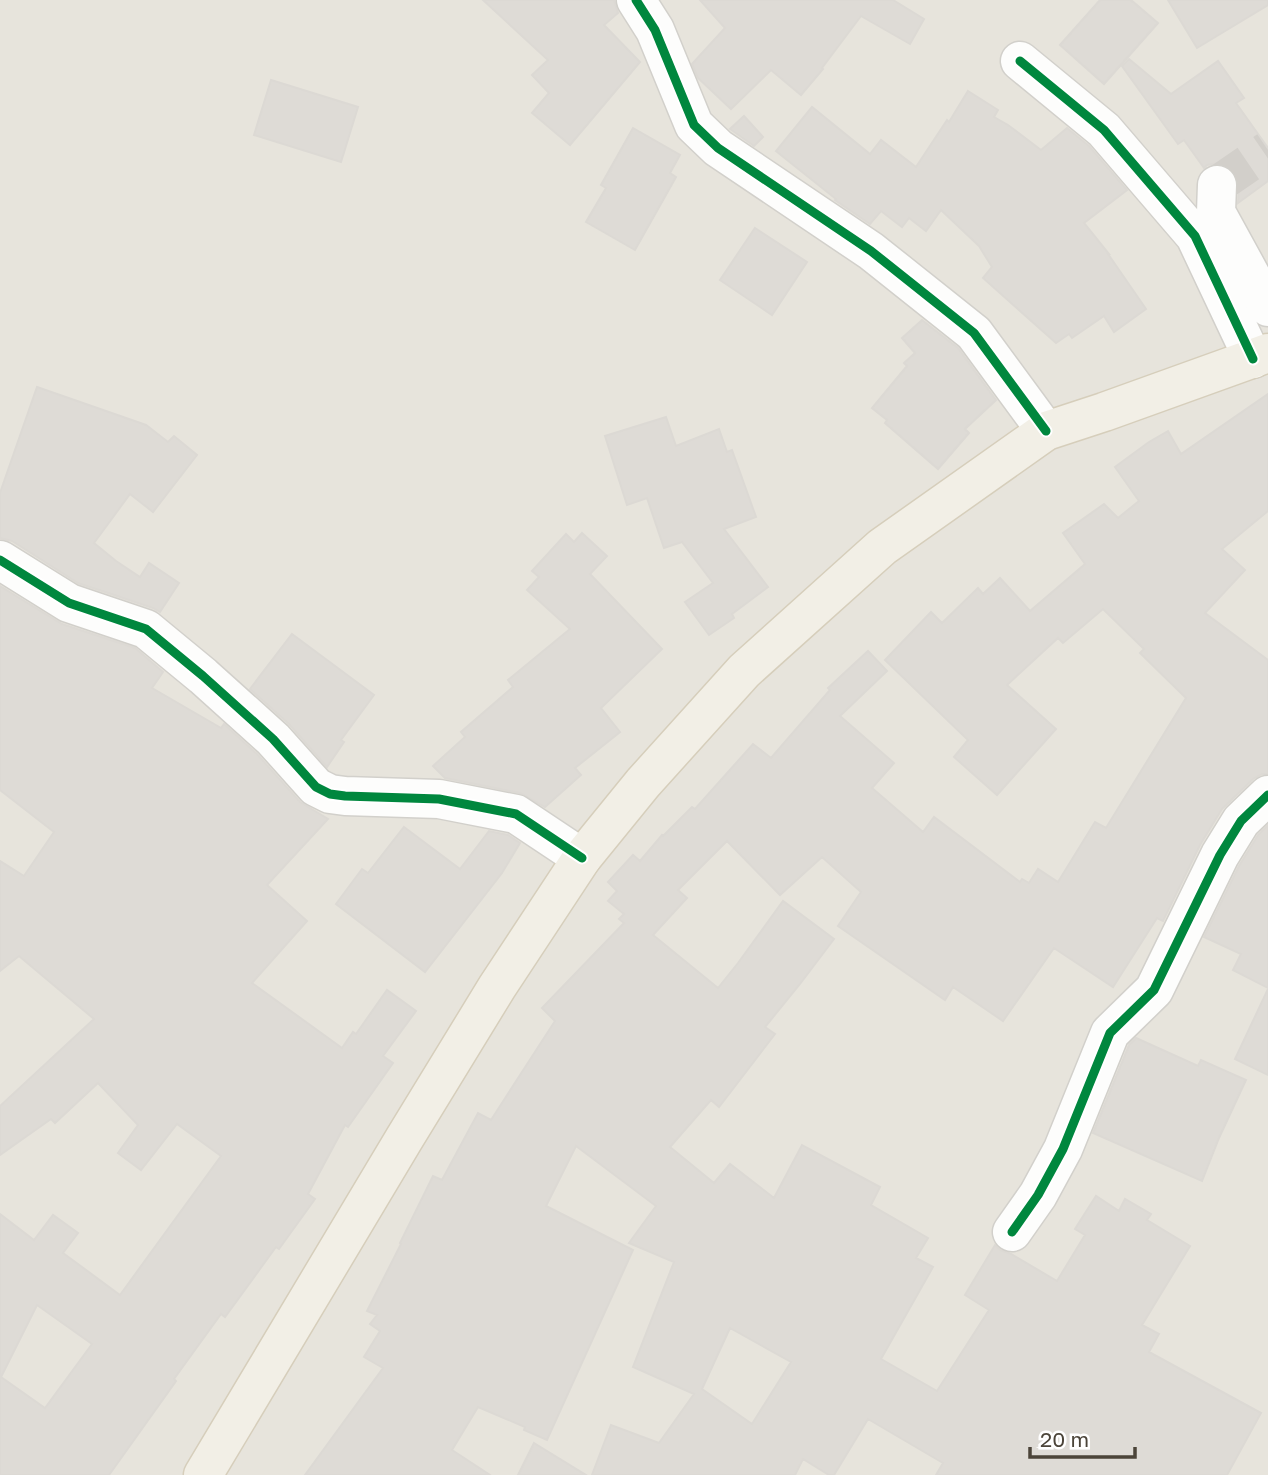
<svg xmlns="http://www.w3.org/2000/svg" width="1268" height="1475" viewBox="0 0 1268 1475" font-family="'Golos Text',sans-serif">
<rect width="100%" height="100%" fill="#f4f2ee"/>
<rect fill="#e7e4dc" x="0" y="0" width="1268" height="1475"/>
<g fill="#dedbd6" stroke="#dcd9d4" stroke-width="2" fill-rule="evenodd">
<polygon points="483,0 614,0 618,13 604,25 640,62 570,145 532,113 549,93 532,75 548,60"/>
<polygon points="700,0 893,0 924,19 910,44 861,16 822,68 823,69 801,95 771,70 731,109 698,78 692,64 725,28"/>
<polygon points="1100,0 1131,0 1158,23 1104,84 1060,45"/>
<polygon points="1168,0 1268,0 1268,5 1197,48"/>
<polygon points="1129,59 1171,94 1218,61 1244,98 1236,103 1268,148 1268,181 1238,203 1239,186 1236,174 1228,166 1218,163 1207,165 1204,168 1184,140 1178,144 1122,66"/>
<polygon points="271,80 358,107 341,162 254,135"/>
<polygon points="968,91 998,110 994,117 1008,125 1041,150 1067,128 1089,146 1127,190 1084,223 1109,254 1108,254 1146,309 1114,332 1104,316 1072,338 1069,334 1056,343 983,278 992,267 979,246 941,210 926,231 909,218 902,227 881,211 870,224 835,200 836,199 776,151 812,107 870,154 881,140 916,167 947,120 949,122"/>
<polygon points="744,116 763,137 754,146 730,129"/>
<polygon points="633,128 680,155 670,173 676,177 635,250 586,222 606,188 601,185"/>
<polygon points="755,228 807,262 772,315 720,280"/>
<polygon points="922,320 958,348 996,400 965,429 969,433 938,469 885,423 887,420 872,408 907,366 904,363 915,353 902,338"/>
<polygon points="37,387 146,425 168,442 174,436 197,455 153,512 130,494 94,543 116,561 140,577 149,563 179,583 160,612 153,608 78,583 12,541 0,538 0,493"/>
<path d="M1268,394V511L1222,549L1245,570L1205,613L1268,660V774H1262L1253,779L1222,809L1200,845L1163,921L1157,918L1113,987L1054,948L1003,1021L953,987L945,1000L838,926L861,892L822,857L780,895L727,841L678,890L687,898L653,935L718,988L738,963L783,901L834,939L800,984L765,1027L775,1034L719,1107L711,1100L670,1147L714,1183L730,1164L774,1198L802,1145L880,1187L871,1205L928,1238L916,1258L933,1267L881,1359L937,1391L989,1310L965,1295L995,1245L1000,1250L1011,1254L1057,1281L1085,1235L1075,1229L1096,1196L1119,1211L1125,1199L1151,1214L1147,1220L1190,1246L1142,1325L1159,1334L1149,1352L1261,1413L1227,1475H936L943,1463L868,1419L834,1475H829L803,1459L795,1475H592L611,1425L659,1443L694,1394L633,1367L674,1262L629,1243L656,1206L576,1146L546,1206L633,1250L547,1440L524,1430L525,1427L478,1407L452,1450L490,1475H305L383,1368L364,1357L380,1331L370,1324L377,1315L367,1311L401,1244L400,1243L433,1176L442,1180L478,1113L491,1120L555,1021L542,1008L624,923L619,919L624,914L608,901L617,891L608,882L633,855L640,861L662,835L663,836L692,807L695,809L753,744L771,758L830,690L828,688L868,651L887,671L840,716L894,763L872,788L923,832L934,817L1020,882L1022,879L1029,883L1038,869L1058,882L1095,822L1106,828L1186,698L1140,653L1144,649L1103,609L1063,643L1058,638L1007,685L1056,729L997,795L954,757L968,740L885,660L931,612L942,623L978,588L983,594L1000,578L1030,611L1085,564L1063,533L1104,504L1118,518L1139,501L1115,467L1149,442L1168,431L1181,454ZM730,1328L791,1362L752,1424L702,1389Z"/>
<polygon points="666,417 676,446 719,429 727,452 732,450 756,517 724,529 768,587 732,614 734,618 709,635 685,602 713,583 682,542 664,548 647,498 627,505 605,436"/>
<polygon points="582,533 607,556 590,574 662,649 601,708 620,732 575,768 581,775 545,807 520,793 445,778 433,766 465,737 461,732 513,687 508,680 570,629 527,590 539,577 532,571 566,534 574,542"/>
<path d="M0,586L62,624L135,648L163,672L152,688L221,728L224,724L257,754L300,802L328,819L267,885L307,921L252,983L342,1048L353,1032L356,1034L387,990L416,1011L383,1056L393,1063L348,1127L345,1125L308,1194L315,1199L279,1249L276,1247L225,1317L221,1314L174,1379L176,1381L109,1475H0V1214L34,1240L53,1215L78,1233L63,1253L120,1295L221,1156L177,1124L141,1170L118,1153L138,1125L98,1083L55,1123L51,1119L0,1155V1106L94,1019L19,956L0,971V861L24,876L54,832L0,790ZM37,1305L92,1344L45,1408L1,1377Z"/>
<polygon points="292,634 374,695 341,740 344,742 327,767 289,724 250,689"/>
<polygon points="1268,825 1268,988 1233,970 1241,954 1204,937 1239,866 1258,835"/>
<polygon points="404,827 460,869 489,831 508,835 520,843 502,873 425,972 336,904 362,869 368,873"/>
<polygon points="1268,989 1268,1075 1235,1059"/>
<polygon points="1136,1038 1198,1066 1201,1060 1246,1080 1219,1138 1202,1181 1093,1133 1129,1045"/>
<polygon points="534,1443 586,1475 518,1475"/>
</g>
<g fill="none" stroke-linecap="round" stroke-linejoin="round">
<polyline stroke="#d2cfca" stroke-width="38" stroke-dasharray="38 19" stroke-linecap="butt" points="1217,185 1268,150"/>
<defs>
<g id="minor">
<polyline points="636,0 655,30 694,125 718,148 871,251 974,333 1046,431"/>
<polyline points="1020,61 1104,130 1195,236 1253,359"/>
<polyline points="1217,185 1216,212 1268,307"/>
<polyline points="0,560 69,603 146,629 203,676 273,739 316,787 330,794 345,796 439,799 516,814 582,858"/>
<polyline points="1012,1232 1038,1195 1063,1149 1110,1033 1154,990 1220,855 1241,821 1268,795"/>
</g>
<polyline id="major" points="203,1475 404,1139 497,987 582,858 643,783 744,671 882,547 1046,431 1104,412 1268,353"/>
</defs>
<use href="#minor" stroke="#d2d0cb" stroke-width="41"/>
<use href="#major" stroke="#d6cebb" stroke-width="41"/>
<use href="#minor" stroke="#fdfdfc" stroke-width="38"/>
<use href="#major" stroke="#f2efe6" stroke-width="38"/>
<defs>
<g id="cycleway">
<polyline points="636,0 655,30 694,125 718,148 871,251 974,333 1046,431"/>
<polyline points="1020,61 1104,130 1195,236 1253,359"/>
<polyline points="0,560 69,603 146,629 203,676 273,739 316,787 330,794 345,796 439,799 516,814 582,858"/>
<polyline points="1012,1232 1038,1195 1063,1149 1110,1033 1154,990 1220,855 1241,821 1268,795"/>
</g>
</defs>
<use href="#cycleway" stroke="#fff" stroke-width="13"/>
<use href="#cycleway" stroke="#00873e" stroke-width="9"/>
</g>
<path d="M1030 1447v10h105v-10" fill="none" stroke="#4b4439" stroke-width="3.5"/>
<text x="1040" y="1447" font-size="21" fill="#4b4439" stroke="#ffffff" stroke-width="5" paint-order="stroke">20 m</text>
</svg>
